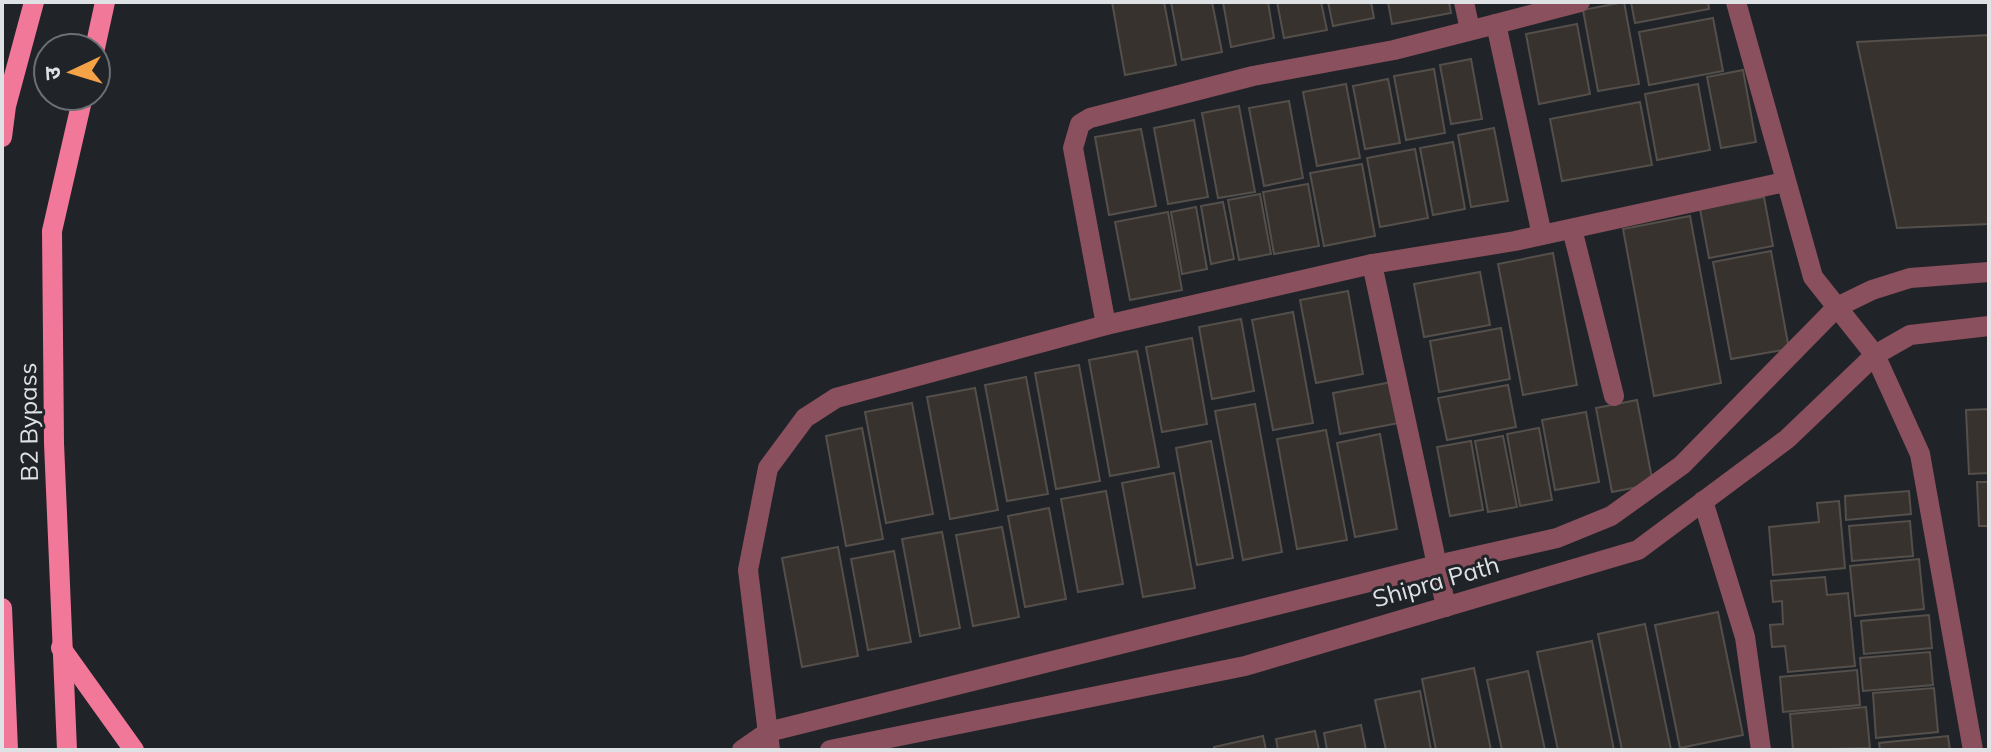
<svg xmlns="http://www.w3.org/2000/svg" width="1991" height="752" viewBox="0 0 1991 752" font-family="Mulish,'Noto Sans Devanagari',sans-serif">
<rect width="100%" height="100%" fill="#202428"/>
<g fill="#37322e" stroke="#544f4a" stroke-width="2">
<polygon points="1112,2 1164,2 1176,65 1125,75"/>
<polygon points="1171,2 1212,2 1222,52 1182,60"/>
<polygon points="1223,2 1268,2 1274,38 1231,47"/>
<polygon points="1277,2 1321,2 1327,30 1284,38"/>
<polygon points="1328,2 1371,2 1374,18 1333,26"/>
<polygon points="1388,2 1449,2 1451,13 1392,24"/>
<polygon points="1624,2 1639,84 1598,91 1583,10"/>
<polygon points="1631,2 1708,2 1709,9 1635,23"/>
<polygon points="1713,18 1723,71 1649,85 1639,32"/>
<polygon points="1577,24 1590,94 1539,104 1526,34"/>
<polygon points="1989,35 1989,224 1897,228 1857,42"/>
<polygon points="1471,59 1482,119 1451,124 1440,65"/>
<polygon points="1434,69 1445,133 1406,140 1394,76"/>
<polygon points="1743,70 1756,142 1721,148 1707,77"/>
<polygon points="1388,79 1400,143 1365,149 1353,86"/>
<polygon points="1346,84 1360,158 1317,166 1303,92"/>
<polygon points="1698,84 1710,150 1657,160 1645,94"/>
<polygon points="1289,101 1303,178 1264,186 1249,108"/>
<polygon points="1640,102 1652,165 1562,181 1550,119"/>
<polygon points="1239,106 1255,192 1218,198 1202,113"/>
<polygon points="1194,120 1208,197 1168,204 1154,128"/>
<polygon points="1494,128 1508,201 1471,207 1458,135"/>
<polygon points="1141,129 1156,206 1109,215 1095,137"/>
<polygon points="1453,142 1465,209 1433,215 1420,148"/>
<polygon points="1415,149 1428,218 1380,227 1367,158"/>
<polygon points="1362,164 1375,236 1324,246 1310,173"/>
<polygon points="1308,184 1319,246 1274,254 1263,192"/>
<polygon points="1260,194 1271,254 1239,260 1228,200"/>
<polygon points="1764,197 1773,246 1709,258 1700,209"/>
<polygon points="1223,202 1234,259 1211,264 1201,206"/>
<polygon points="1196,207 1207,269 1182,274 1171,212"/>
<polygon points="1168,212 1182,290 1130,300 1115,222"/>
<polygon points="1690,216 1721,383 1654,396 1623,229"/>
<polygon points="1771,251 1789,349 1731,359 1713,262"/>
<polygon points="1553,253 1577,385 1523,395 1498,264"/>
<polygon points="1480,272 1490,325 1424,337 1414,284"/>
<polygon points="1348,291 1363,374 1316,383 1300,300"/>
<polygon points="1293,312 1313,423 1273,430 1252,320"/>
<polygon points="1241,319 1254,391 1212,399 1199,327"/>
<polygon points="1501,328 1510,379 1439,392 1430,341"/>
<polygon points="1192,338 1207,424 1162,432 1146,347"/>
<polygon points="1137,351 1159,467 1110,476 1089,360"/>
<polygon points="1079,365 1100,481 1056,489 1035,373"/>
<polygon points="1026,377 1048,494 1007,501 985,385"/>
<polygon points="1392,382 1399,423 1340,434 1333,393"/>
<polygon points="1508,385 1516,427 1447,440 1438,398"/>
<polygon points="975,388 998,510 950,519 927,397"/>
<polygon points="1637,400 1653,484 1612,492 1596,408"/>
<polygon points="912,403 933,514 886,523 865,412"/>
<polygon points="1255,404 1282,552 1243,560 1215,411"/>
<polygon points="1989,409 1989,473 1969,474 1966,410"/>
<polygon points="1586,412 1599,482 1555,490 1542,420"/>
<polygon points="862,428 883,539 846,546 826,436"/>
<polygon points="1539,428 1552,500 1520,506 1507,434"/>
<polygon points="1326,430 1347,540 1297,549 1277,439"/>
<polygon points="1380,434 1397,529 1355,537 1337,443"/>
<polygon points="1503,436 1517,507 1488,512 1475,441"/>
<polygon points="1211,441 1233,558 1197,565 1176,448"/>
<polygon points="1471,441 1483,510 1450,516 1437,447"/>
<polygon points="1174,473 1195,588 1143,597 1122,483"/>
<polygon points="1977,482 1989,482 1989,526 1979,526"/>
<polygon points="1106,491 1123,584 1078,592 1061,499"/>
<polygon points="1909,491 1911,514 1846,520 1845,496"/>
<polygon points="1839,501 1845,568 1773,575 1769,527 1819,522 1817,503"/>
<polygon points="1049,508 1066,599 1025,607 1008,516"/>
<polygon points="1910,521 1913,556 1852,561 1849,526"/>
<polygon points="1002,527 1019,617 973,626 956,535"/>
<polygon points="942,532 960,628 920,636 902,539"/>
<polygon points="838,547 858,656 802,667 782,558"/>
<polygon points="894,551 911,642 868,650 851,559"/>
<polygon points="1919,559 1924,609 1855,616 1850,566"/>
<polygon points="1825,577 1827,595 1848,593 1855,666 1788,672 1785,646 1772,647 1770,625 1783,624 1782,601 1773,602 1771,581"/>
<polygon points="1718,612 1743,735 1680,748 1655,625"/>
<polygon points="1929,615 1932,648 1864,654 1861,621"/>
<polygon points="1645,624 1671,750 1622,750 1598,634"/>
<polygon points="1592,641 1614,750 1558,750 1537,652"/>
<polygon points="1930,652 1933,685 1863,691 1860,658"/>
<polygon points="1474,668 1491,750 1436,750 1422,679"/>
<polygon points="1857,670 1860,705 1783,712 1780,677"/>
<polygon points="1528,671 1545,750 1502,750 1487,680"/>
<polygon points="1934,688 1938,732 1876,738 1873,693"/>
<polygon points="1420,691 1431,750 1386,750 1375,700"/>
<polygon points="1866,707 1870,748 1793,750 1790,714"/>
<polygon points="1361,725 1366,750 1327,750 1324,733"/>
<polygon points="1315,731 1319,750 1278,750 1276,739"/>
<polygon points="1263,736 1266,750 1214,750 1214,747"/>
<polygon points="1948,736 1950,750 1880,750 1879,743"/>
</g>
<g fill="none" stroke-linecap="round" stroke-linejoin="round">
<g stroke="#8b505e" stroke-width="20">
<polyline points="1464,2 1470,30"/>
<polyline points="1736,2 1813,277 1875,355 1920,454 1973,750"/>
<polyline points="1496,24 1580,2"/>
<polyline points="1572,229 1614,396"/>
<polyline points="1372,264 1446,607"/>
<polyline points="1106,325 1073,148 1080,124 1090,118 1253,76 1394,50 1496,24 1542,235"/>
<polyline points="1703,501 1745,637 1761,750"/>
<polyline points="742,750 768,732 1437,565 1557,538 1611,516 1682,465 1837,307 1872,290 1910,278 1989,272"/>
<polyline points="770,750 748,570 768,468 805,418 836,398 1106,325 1372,264 1515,241 1785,182"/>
<polyline points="830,750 1245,666 1638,550 1787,439 1875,355 1910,335 1989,326"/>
</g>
<g stroke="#f27899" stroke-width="20">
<polyline points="95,48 105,2"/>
<polyline points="2,137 6,106 34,2"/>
<polyline points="2,608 8,750"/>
<polyline points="61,648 134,750"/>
<polyline points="67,750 54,443 52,231 83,96"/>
</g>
</g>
<g text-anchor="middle" stroke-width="6" stroke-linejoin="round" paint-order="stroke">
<g font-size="24" fill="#dfe2e5" stroke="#202428">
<text transform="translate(29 422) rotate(-91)" y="8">B2 Bypass</text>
<text transform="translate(1436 582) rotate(-16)" y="8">Shipra Path</text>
</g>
</g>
<rect width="1991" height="752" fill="none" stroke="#dfe2e5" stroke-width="8"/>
<g transform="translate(72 72) rotate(266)"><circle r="38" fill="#202428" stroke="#6c7074" stroke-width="2"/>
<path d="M0-6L14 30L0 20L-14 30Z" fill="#f6a246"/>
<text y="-12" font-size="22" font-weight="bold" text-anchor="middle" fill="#dfe2e5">उ</text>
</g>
</svg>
